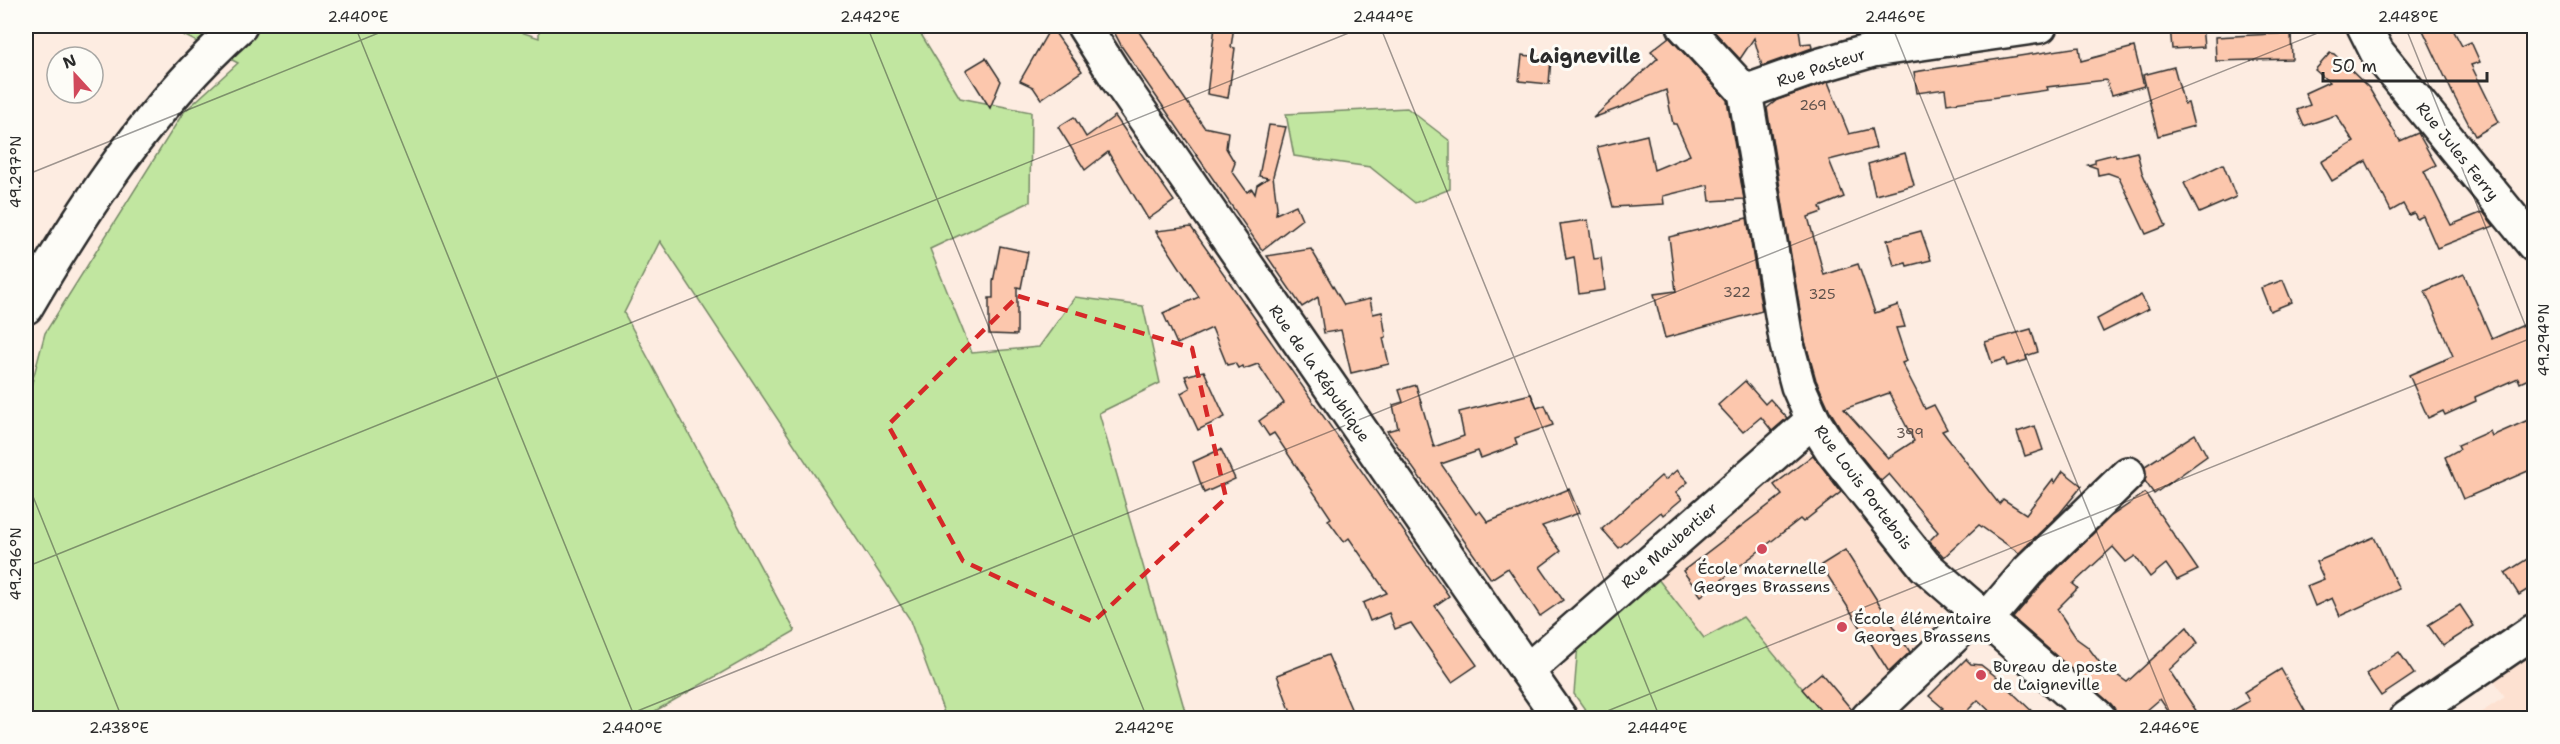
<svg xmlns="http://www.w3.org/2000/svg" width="2560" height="744" viewBox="0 0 2560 744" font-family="'Shantell Sans',sans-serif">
<rect width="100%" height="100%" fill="#fdece1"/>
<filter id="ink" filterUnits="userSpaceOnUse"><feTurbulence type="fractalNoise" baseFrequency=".0167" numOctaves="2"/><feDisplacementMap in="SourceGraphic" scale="12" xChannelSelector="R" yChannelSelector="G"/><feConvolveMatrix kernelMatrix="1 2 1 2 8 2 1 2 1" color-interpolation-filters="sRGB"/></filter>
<g filter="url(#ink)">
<g fill="#fde1d1">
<polygon points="1818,452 1945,609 1935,619 1932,634 1913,657 1851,718 1827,718 1743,617 1704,638 1654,574 1797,456"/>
<polygon points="2534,646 2534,718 2472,718 2505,697 2490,674"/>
</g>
<g fill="#c1e6a0" stroke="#768866" stroke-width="1.5">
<polygon points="166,26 503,26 539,38 539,26 916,26 960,98 1031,112 1030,202 930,249 972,353 1039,347 1075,297 1143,306 1160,383 1099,413 1187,718 946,718 909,618 660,241 624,313 795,631 643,718 564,718 561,714 555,718 26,718 26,394 29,394 45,333 183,113 238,63"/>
<polygon points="1407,108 1450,141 1450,189 1415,203 1370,167 1294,156 1286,114"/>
<polygon points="1654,574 1704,638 1743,617 1827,718 1591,718 1574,694 1578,644"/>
</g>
<g fill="#fcc7ad" stroke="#2b2b2b" stroke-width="1.5" fill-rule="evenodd">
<polygon points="1111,26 1135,26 1204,127 1228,132 1226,148 1235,163 1232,171 1247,192 1252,189 1255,194 1257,185 1268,178 1259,176 1269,125 1286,127 1273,176 1277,207 1276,214 1296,205 1302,219 1262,250 1122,47"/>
<polygon points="1215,26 1234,26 1231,47 1235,48 1228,98 1207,94"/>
<polygon points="1709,26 1792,26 1799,29 1801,44 1811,43 1812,48 1762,66 1754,38 1740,59"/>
<polygon points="2170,26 2202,26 2204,47 2172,49"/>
<polygon points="2421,26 2451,26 2462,46 2471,42 2480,62 2471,65 2499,122 2475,136 2454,96"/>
<polygon points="1051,27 1082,71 1041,99 1033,87 1020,81"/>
<polygon points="2291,33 2292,59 2216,61 2215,37"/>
<polygon points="1669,37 1727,100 1744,199 1710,201 1708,185 1663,196 1664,204 1613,207 1597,147 1647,135 1654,170 1690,155 1676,124 1673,124 1666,90 1593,118 1658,58 1651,51"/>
<polygon points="2079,47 2081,61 2134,47 2144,86 2112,95 2106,80 2047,87 2048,90 1947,104 1945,89 1917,93 1914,72"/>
<polygon points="2330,53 2334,54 2369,88 2400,141 2418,133 2436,165 2424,171 2451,225 2483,212 2494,226 2437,248 2423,216 2417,219 2414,213 2409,215 2403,204 2391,211 2366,161 2332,181 2321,162 2354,142 2336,115 2304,126 2297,110 2310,105 2305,93 2329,82 2315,70"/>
<polygon points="1522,55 1551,58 1549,84 1519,81"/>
<polygon points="986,58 1001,81 990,108 966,70"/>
<polygon points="2174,67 2184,104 2188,103 2194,126 2158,136 2143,75"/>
<path d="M1828,82L1849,134L1871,129L1876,148L1829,160L1844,197L1820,207L1822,212L1808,217L1824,275L1858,264L1875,313L1898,305L1905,327L1896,328L1907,361L1902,363L1919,396L1925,409L1934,405L1947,429L1942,431L1999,504L2003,499L2026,514L2053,479L2055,483L2063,471L2082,486L2060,513L2019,553L1979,525L1944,557L1929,541L1938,532L1889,474L1881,481L1847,439L1830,411L1816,380L1805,341L1767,108L1777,100ZM1889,393L1914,441L1888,458L1844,409Z"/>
<polygon points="1115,116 1174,201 1148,219 1108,152 1085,170 1058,127 1074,117 1086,137"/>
<polygon points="2137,152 2142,172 2166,226 2146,234 2119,177 2108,173 2098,175 2097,168 2088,165 2095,163 2095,159 2115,154 2116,157"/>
<polygon points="1905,153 1914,185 1875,195 1868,164"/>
<polygon points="2223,164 2236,197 2199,213 2184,183"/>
<polygon points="1747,218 1762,311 1665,338 1654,294 1676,291 1669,237"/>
<polygon points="1588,220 1594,259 1601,258 1605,290 1579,294 1574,257 1566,259 1560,224"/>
<polygon points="1191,227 1449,596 1435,606 1477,665 1452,682 1411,623 1395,629 1389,613 1370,621 1363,603 1387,593 1349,538 1344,542 1328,520 1331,518 1274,433 1269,436 1259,421 1284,403 1258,364 1244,369 1243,366 1238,368 1235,363 1227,365 1212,328 1177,344 1163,313 1199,297 1156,231"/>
<polygon points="1921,231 1931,260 1907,266 1906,263 1894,266 1887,240"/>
<polygon points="1000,246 1028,252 1021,288 1017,287 1017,335 989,334 989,298 993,298 993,282"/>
<polygon points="1311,249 1344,305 1370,299 1373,314 1382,312 1386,337 1383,338 1389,364 1351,373 1341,330 1324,333 1318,297 1302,307 1267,256"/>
<polygon points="2464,274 2492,339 2535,320 2535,376 2520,383 2518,378 2475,397 2476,401 2445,415 2443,411 2428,418 2409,375 2453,356 2425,291"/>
<polygon points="2283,280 2292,302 2270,311 2261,288"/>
<polygon points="2141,295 2149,309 2103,332 2097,319"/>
<polygon points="2031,329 2038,352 2026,356 2027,360 2007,366 2005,359 1992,363 1985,342"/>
<polygon points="1204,371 1225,417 1198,430 1181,393 1190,388 1185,376"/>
<polygon points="1745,381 1765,404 1770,399 1787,418 1772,431 1761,417 1743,432 1718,405"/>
<polygon points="1416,385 1434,447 1464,436 1459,412 1531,394 1537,408 1545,405 1553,425 1515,438 1517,445 1481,458 1478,451 1441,464 1476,514 1480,511 1488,522 1569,489 1579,513 1542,526 1561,551 1540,567 1563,600 1540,616 1508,568 1491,579 1387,431 1398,428 1393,405 1403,402 1399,390"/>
<polygon points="2535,417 2535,468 2463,499 2445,457 2460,449 2458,445 2490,431 2492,436"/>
<polygon points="2035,426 2043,450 2025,456 2017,432"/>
<polygon points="2195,434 2207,456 2154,494 2145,481 2145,466"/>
<polygon points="1221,449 1235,479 1204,493 1193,462"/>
<polygon points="1813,455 1841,492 1803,522 1800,519 1701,596 1683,571 1782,495 1774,485"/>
<polygon points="1677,470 1688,482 1676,492 1682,499 1663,515 1661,512 1619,548 1602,529 1661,476 1665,480"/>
<polygon points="2145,493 2198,570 2177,580 2166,564 2150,577 2135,556 2126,562 2113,547 2073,584 2078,588 2057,609 2077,639 2088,647 2100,663 2127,682 2187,627 2198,643 2169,670 2201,718 2173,718 2160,699 2138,718 2117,718 2116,711 2111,704 2013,618 2042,584 2110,517"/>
<polygon points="2374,537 2399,589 2340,616 2332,598 2315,606 2307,586 2324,579 2316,562"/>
<polygon points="1845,550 1910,652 1889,672 1821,565"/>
<polygon points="2535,554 2535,585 2519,595 2505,573"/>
<polygon points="2460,605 2474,626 2443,646 2428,625"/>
<polygon points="2399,652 2414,674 2381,696 2366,674"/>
<polygon points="1328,655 1355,718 1293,718 1277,675"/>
<polygon points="1966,659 1971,664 1981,665 1994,675 2039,718 1997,718 1978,700 1960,718 1932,718 1943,708 1929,696"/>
<polygon points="2281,669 2309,718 2220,718 2249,701 2244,692"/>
<polygon points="1821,673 1852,710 1850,718 1827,718 1802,689"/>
</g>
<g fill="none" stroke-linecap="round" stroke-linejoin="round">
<defs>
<g id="minor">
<polyline points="1684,26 1745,92 1787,345 1798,386 1813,420 1832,450 1925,566 2099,718"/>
<polyline points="2364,26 2377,52 2534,245"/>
<polyline points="1745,92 1821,65 1873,50 2040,26"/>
<path d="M26,307C86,204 151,106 240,26"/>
<polyline points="1986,620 2028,571 2128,474"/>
<polyline points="1560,718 1527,671 1813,420"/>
<polyline points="1868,718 1978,613"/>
<polyline points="2407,718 2534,631"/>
</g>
<polyline id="major" points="1084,26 1119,81 1527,671"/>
</defs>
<use href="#minor" stroke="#2b2b2b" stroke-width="38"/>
<use href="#major" stroke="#2b2b2b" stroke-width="38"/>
<use href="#minor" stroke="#fdfcf7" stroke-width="33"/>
<use href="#major" stroke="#fdfcf7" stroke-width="33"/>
</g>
</g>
<path fill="none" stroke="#d62828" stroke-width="4.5" stroke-dasharray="12 8" stroke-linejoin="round" d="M1018,296L1192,348L1226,498L1093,622L963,561L888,425Z"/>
<path fill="none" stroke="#2b2b2b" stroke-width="1.5" stroke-opacity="0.45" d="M355,26L635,718M867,26L1147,718M1380,26L1660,718M1892,26L2172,718M2405,26L2534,347M26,175L396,26M26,479L122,718M26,567L1366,26M620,718L2335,26M1590,718L2534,337"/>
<g fill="#d1495b" stroke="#fdfcf7" stroke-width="2">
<circle cx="1762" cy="549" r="6"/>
<circle cx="1842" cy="627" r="6"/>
<circle cx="1981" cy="675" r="6"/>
</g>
<g text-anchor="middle" stroke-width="6" stroke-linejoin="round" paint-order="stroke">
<g font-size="14" fill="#5f524c">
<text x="1813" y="110">269</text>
<text x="1737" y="297">322</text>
<text x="1822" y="299">325</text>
<text x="1910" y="438">399</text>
</g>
<g font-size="16" fill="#2b2b2b" stroke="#fdfcf7">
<text transform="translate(1821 67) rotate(-18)" y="6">Rue Pasteur</text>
<text transform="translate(2458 151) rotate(51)" y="6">Rue Jules Ferry</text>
<text transform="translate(1320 373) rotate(55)" y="6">Rue de la République</text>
<text transform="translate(1864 487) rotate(53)" y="6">Rue Louis Portebois</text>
<text transform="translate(1669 545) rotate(-41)" y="6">Rue Maubertier</text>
</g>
<g font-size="16" fill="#2b2b2b" stroke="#fdfcf7" text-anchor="start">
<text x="1762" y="574" text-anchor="middle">École maternelle<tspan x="1762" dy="18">Georges Brassens</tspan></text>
<text x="1854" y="624">École élémentaire<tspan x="1854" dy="18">Georges Brassens</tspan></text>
<text x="1993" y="672">Bureau de poste<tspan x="1993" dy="18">de Laigneville</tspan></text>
</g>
<g font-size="20" font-weight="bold" fill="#2b2b2b" stroke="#fdfcf7">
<text x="1585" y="63">Laigneville</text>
</g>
</g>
<rect width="2560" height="744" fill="none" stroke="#fdfcf7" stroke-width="66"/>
<g transform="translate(75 75) rotate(338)"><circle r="28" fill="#fdfcf7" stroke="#a9a8a5" stroke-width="1.5"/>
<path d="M0-4.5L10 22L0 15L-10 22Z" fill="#d1495b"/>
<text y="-9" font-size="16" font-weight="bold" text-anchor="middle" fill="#2b2b2b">N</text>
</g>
<path d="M2323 72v9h164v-9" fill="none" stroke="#2b2b2b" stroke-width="3"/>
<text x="2332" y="72" font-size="18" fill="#2b2b2b" stroke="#fdfcf7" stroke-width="4.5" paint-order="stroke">50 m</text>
<rect x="33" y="33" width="2494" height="678" fill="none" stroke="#2b2b2b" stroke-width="2"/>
<g font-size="15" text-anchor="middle" fill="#2b2b2b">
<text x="358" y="22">2.440°E</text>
<text x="870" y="22">2.442°E</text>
<text x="1383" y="22">2.444°E</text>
<text x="1895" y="22">2.446°E</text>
<text x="2408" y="22">2.448°E</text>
<text transform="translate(16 172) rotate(-90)" y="5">49.297°N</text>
<text transform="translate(2544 340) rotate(-90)" y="5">49.294°N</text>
<text transform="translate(16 564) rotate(-90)" y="5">49.296°N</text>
<text x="119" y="733">2.438°E</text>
<text x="632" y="733">2.440°E</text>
<text x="1144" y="733">2.442°E</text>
<text x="1657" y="733">2.444°E</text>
<text x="2169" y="733">2.446°E</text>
</g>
</svg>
